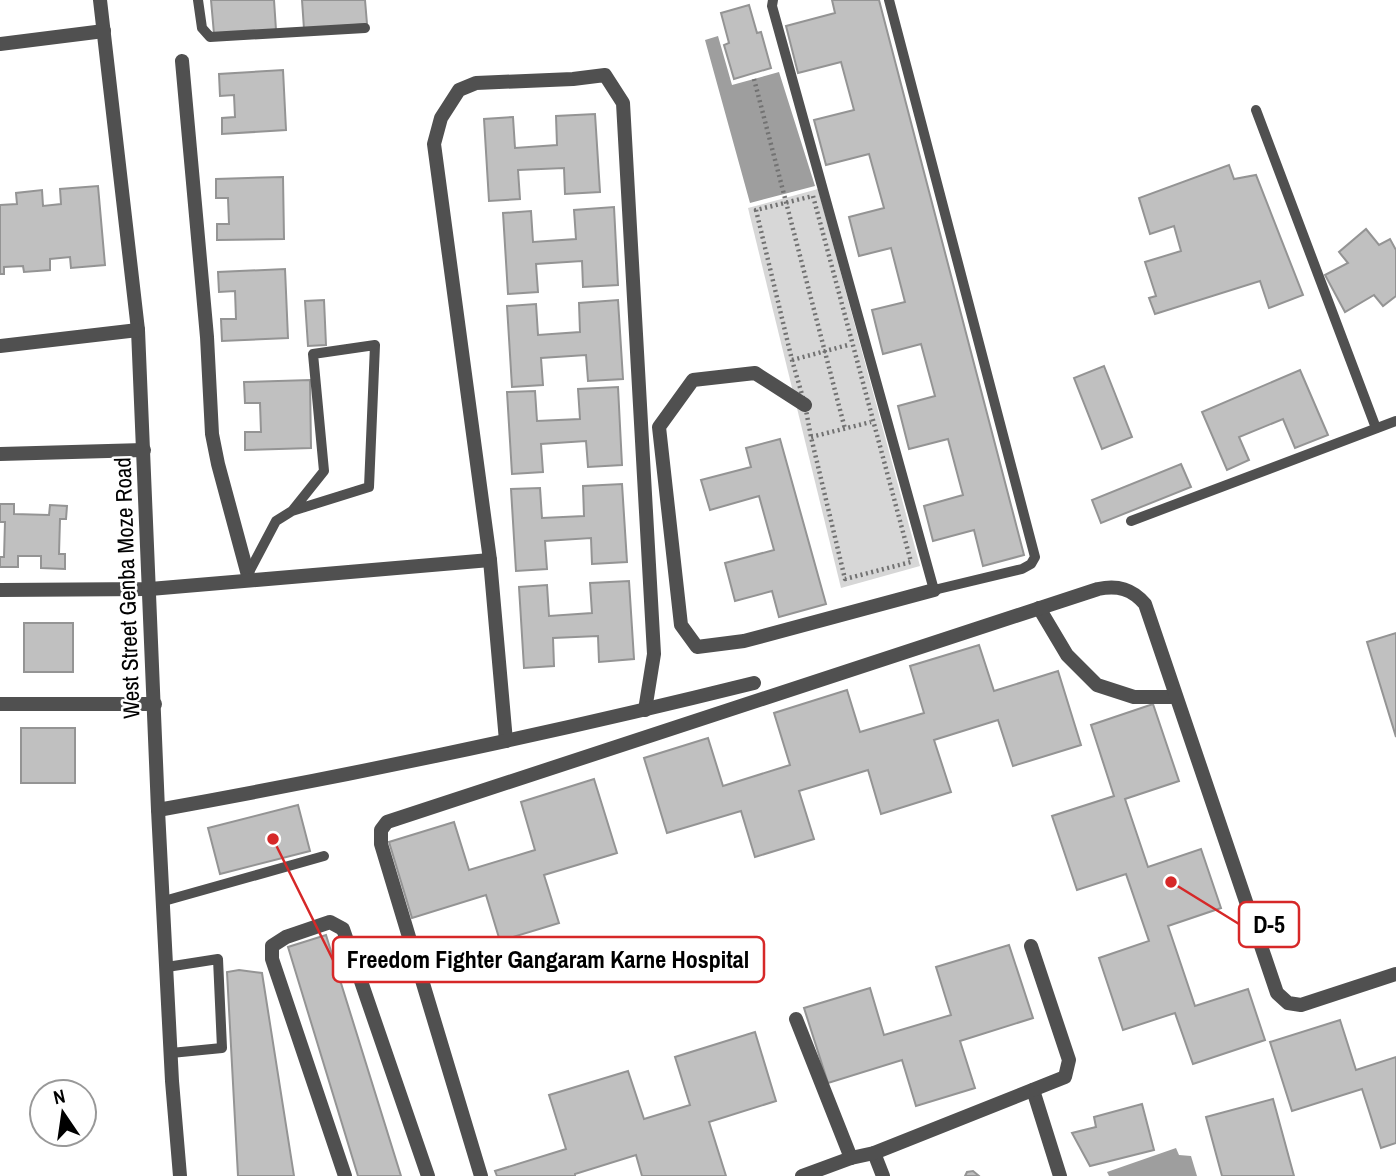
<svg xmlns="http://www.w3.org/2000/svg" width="1396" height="1176" viewBox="0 0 1396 1176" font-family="'Archivo Narrow',sans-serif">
<rect width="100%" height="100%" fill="#fff"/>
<polygon fill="#d7d7d7" points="818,189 920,566 841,588 748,208"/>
<g fill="#9e9e9e">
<polygon points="718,36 732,85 779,72 815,186 750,203 705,40"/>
<polygon points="1176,1148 1179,1155 1191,1156 1197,1176 1109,1176 1107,1172"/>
</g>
<g fill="#c0c0c0" stroke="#949494" stroke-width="2">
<polygon points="211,0 274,0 276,30 214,34"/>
<polygon points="302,0 365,0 367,24 304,29"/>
<polygon points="832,0 879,0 1024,555 983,566 974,530 933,541 924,506 963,495 948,439 909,449 898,406 935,396 921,344 883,354 872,310 905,302 891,248 859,256 849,217 884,208 869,154 826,165 814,120 854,110 841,62 798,73 786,26 835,13"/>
<polygon points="749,5 757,33 761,32 771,68 734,79 724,45 729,43 721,13"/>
<polygon points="283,70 286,130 222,134 222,118 235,117 234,95 220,96 219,74"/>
<polygon points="595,114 600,192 565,194 564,168 518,170 520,199 489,201 484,119 513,117 515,148 557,145 556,116"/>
<polygon points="1229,165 1234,179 1256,175 1303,295 1269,308 1260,281 1155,314 1149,298 1156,296 1145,262 1181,251 1174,226 1150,234 1139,198"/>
<polygon points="283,177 284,239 217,240 217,224 229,224 228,198 216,198 216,179"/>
<polygon points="98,186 105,265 71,268 70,257 50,259 50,270 24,272 23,266 4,267 4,274 0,274 0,205 17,204 16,193 42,190 43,206 61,204 60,189"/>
<polygon points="614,207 618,285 583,287 582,261 536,264 538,292 508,294 503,213 531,211 533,242 576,239 574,210"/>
<polygon points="1366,229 1379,245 1390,239 1396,250 1396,296 1383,306 1374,295 1345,312 1325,275 1348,263 1339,252"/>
<polygon points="285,269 288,338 222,341 221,319 236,319 235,291 219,292 218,272"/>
<polygon points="324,300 326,345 308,346 305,301"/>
<polygon points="618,300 623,379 588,381 586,355 541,358 543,385 512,387 507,306 536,304 538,335 580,332 579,303"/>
<polygon points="1104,366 1132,437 1102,449 1074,378"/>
<polygon points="1300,370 1328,435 1295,448 1283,419 1239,437 1249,460 1227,470 1202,412"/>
<polygon points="310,380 311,448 245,450 245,432 261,432 260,403 245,403 244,382"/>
<polygon points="618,387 622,465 588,467 586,441 541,444 543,472 512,474 507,392 535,391 537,421 580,419 578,389"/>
<polygon points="780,439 826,604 779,617 772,591 735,601 725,563 774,550 759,496 710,510 701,480 751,467 746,448"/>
<polygon points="1181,464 1191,487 1101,523 1092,500"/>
<polygon points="622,484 627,562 592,564 591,538 545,541 547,569 516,571 511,489 540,488 542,518 584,516 583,486"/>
<polygon points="0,504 14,504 14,514 49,515 50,505 67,506 66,519 60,519 59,554 65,554 65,569 41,568 41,556 18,556 18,567 0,567 0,557 4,557 5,522 0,522"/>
<polygon points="629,581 634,659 599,662 598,636 553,638 554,666 524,668 519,587 547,585 549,616 592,613 590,583"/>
<rect x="24" y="623" width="49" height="49"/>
<polygon points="1396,633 1396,737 1367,642"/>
<polygon points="979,645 994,691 1058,671 1081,745 1013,766 998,720 934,740 951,792 881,814 868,770 799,791 814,839 755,857 741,811 667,833 644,758 708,738 723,786 790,765 774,713 847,690 860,732 924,713 910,666"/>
<polygon points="1153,704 1179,781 1125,799 1148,867 1201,849 1221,908 1168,926 1195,1006 1248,989 1265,1040 1193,1064 1175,1013 1123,1030 1099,958 1149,941 1126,874 1077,890 1052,816 1114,796 1091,725"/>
<rect x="21" y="728" width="54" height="55"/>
<polygon points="594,779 617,853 544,875 559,923 500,941 486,895 412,918 389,842 454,822 469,870 535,850 521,802"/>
<polygon points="298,805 310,851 220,874 208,828"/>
<polygon points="326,935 401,1176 358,1176 288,947"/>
<polygon points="1009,945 1033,1018 960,1041 975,1088 916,1106 902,1060 828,1083 804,1008 870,988 884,1035 951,1015 936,967"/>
<polygon points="239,970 262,973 294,1176 238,1176 227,972"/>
<polygon points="1340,1020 1356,1070 1396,1057 1396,1143 1381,1148 1362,1089 1292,1111 1270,1042"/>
<polygon points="755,1032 776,1101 709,1122 726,1176 642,1176 636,1155 575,1174 575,1176 497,1176 495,1171 566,1149 549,1095 628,1071 644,1119 690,1105 675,1057"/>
<polygon points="1273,1099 1294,1176 1222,1176 1206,1117"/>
<polygon points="1142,1104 1154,1150 1090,1166 1072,1133 1096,1127 1094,1117"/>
<polygon points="973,1171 979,1176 965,1176 967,1172"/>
</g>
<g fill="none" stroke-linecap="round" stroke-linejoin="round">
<g stroke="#727272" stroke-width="4.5" stroke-dasharray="2 3.5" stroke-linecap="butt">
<polyline points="754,79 845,429"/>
<polygon points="813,196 911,562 845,579 811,437 805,405 792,360 756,210"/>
<polyline points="792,360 848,345"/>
<polyline points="811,437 871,422"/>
</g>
<g stroke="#505050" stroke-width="10">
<polyline points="198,0 202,28 210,37 365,28"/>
<polyline points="773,0 772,6 934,590 1022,569 1031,564 1035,557 889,0"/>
<polyline points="1256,110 1376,428"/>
<polyline points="1131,521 1396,421"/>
<polyline points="248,574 276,521 292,511 324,471 313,354 375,345 369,487 292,511"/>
<polyline points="164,901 324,856"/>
<polyline points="167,967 218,959 222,1048 171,1053"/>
</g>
<g stroke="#505050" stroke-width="14">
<polyline points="0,44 104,31"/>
<polyline points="182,61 207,337 212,434 218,464 249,579"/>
<polyline points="805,405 755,373 693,380 659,427 681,625 697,647 744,641 934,590"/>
<polyline points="0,454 144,450"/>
<polyline points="0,590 150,589 490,560"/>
<polyline points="1039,608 1067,655 1097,685 1134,697 1176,697"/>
<polyline points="0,704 155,704"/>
<polyline points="506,741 490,560 434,144 441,118 459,90 476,83 573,79 605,75 623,103 654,654 645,710"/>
<path d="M158,810C358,774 557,732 754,683"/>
<polyline points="796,1019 851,1158"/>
<polyline points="1033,1090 1060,1176"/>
<polyline points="874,1153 883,1176"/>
<polyline points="345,1176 272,959 272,946 286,937 330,922 343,929 428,1176"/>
<path d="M481,1176L381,844V830L387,822L1098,589C1118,585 1132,589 1145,604L1277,993L1288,1003L1301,1005L1396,974"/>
<polyline points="802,1176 851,1158 874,1153 1065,1077 1069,1060 1031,946"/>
</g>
<g stroke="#505050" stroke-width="14">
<polyline points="100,0 138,330 158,810 172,1081 180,1176"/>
<polyline points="0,346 138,330"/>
</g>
</g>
<g text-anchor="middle" stroke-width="5" stroke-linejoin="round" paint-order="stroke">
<g font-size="23" fill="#000" stroke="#fff">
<text transform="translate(127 588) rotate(-92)" y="8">West Street Genba Moze Road</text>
</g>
</g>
<path fill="none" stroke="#d62828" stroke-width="2.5" d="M1171 882L1239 924M273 839L333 960"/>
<g fill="#d62828" stroke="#fff" stroke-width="2.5">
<circle cx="1171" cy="882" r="7"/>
<circle cx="273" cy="839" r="7"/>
</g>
<g fill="#fff" stroke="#d62828" stroke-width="2.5">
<rect x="1239" y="902" width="60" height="45" rx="7"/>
<rect x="333" y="937" width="431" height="45" rx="7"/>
</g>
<g font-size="24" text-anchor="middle" font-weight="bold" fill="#000">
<text x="1269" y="933">D-5</text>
<text x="548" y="968">Freedom Fighter Gangaram Karne Hospital</text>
</g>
<g transform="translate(63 1113) rotate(347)"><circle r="33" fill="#ffffff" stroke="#999999" stroke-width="2"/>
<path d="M0-5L12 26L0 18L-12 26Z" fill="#000000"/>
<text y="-10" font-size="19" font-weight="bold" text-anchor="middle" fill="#000000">N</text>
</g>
</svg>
